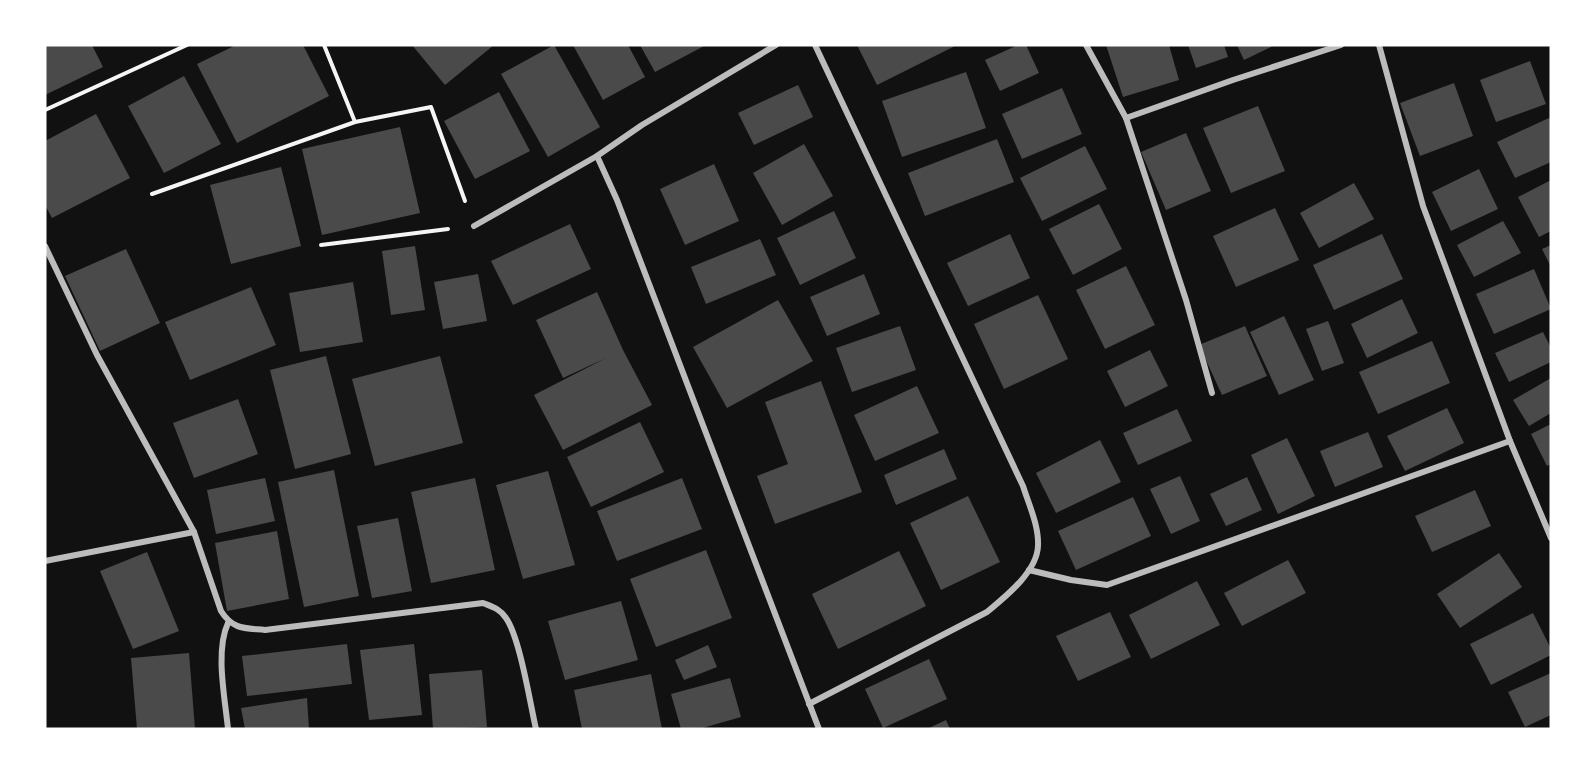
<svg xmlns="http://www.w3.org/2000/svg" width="1596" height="774" viewBox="0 0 1596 774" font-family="'DM Sans',sans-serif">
<rect width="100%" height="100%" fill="#111"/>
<g fill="#4a4a4a">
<polygon points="45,45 92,45 103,67 45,95"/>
<polygon points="236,45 303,45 329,96 237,143 197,64"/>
<polygon points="412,45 494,45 445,85"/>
<polygon points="554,45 600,127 548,157 501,74"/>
<polygon points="573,45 628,45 645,77 603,100"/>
<polygon points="640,45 706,45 655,72"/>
<polygon points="857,45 957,45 877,85"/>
<polygon points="1018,45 1026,45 1039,73 1000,91 985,60"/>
<polygon points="1106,45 1169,45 1179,80 1123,97"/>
<polygon points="1188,45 1224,45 1228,57 1196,68"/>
<polygon points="1237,45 1275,45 1244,60"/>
<polygon points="1530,61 1546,104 1496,122 1480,80"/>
<polygon points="966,72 986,128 902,157 882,101"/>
<polygon points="184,76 221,144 164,173 128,106"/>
<polygon points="1454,83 1473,136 1420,156 1400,103"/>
<polygon points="798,85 813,117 754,145 738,113"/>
<polygon points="1062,88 1082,134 1022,159 1002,114"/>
<polygon points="499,92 530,151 475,179 444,121"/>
<polygon points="1258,106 1285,171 1231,193 1203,128"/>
<polygon points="96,114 130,178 52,218 45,205 45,141"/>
<polygon points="1549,118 1551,121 1551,162 1515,178 1497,142"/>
<polygon points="400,127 420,213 322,235 302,149"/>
<polygon points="1186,133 1211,191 1166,210 1141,152"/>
<polygon points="997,139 1014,182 925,216 908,173"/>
<polygon points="804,144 833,196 782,225 753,173"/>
<polygon points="1085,146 1107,189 1042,221 1020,178"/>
<polygon points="714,164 739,221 685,245 660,189"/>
<polygon points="281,167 301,246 231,264 210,185"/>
<polygon points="1479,169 1498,209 1451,231 1432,192"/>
<polygon points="1551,180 1551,231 1539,237 1518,197"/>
<polygon points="1354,183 1374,219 1319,248 1300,213"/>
<polygon points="1099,204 1122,249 1073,275 1049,229"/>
<polygon points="1275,208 1299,260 1236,287 1213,236"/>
<polygon points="834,211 856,258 800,285 777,238"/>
<polygon points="1503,221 1521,253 1474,277 1457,245"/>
<polygon points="570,224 591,269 513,305 491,261"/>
<polygon points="1010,234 1030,278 968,306 947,263"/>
<polygon points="1382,234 1403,279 1334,310 1313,265"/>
<polygon points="760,239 776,275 706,304 691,267"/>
<polygon points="1551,245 1551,267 1542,249"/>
<polygon points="415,246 425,310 391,315 382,251"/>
<polygon points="126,249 160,323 100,351 65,276"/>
<polygon points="1126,266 1155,325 1105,349 1076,290"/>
<polygon points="1534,269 1551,309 1494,334 1476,294"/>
<polygon points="478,274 487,321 443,329 434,282"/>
<polygon points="864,274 880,314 827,336 810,297"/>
<polygon points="353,282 363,342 300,352 289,293"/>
<polygon points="251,287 276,345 190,380 165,322"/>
<polygon points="597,292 623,350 652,405 563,450 534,395 606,358 563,378 536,320"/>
<polygon points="1038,295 1068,359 1004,389 974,324"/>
<polygon points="1402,299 1418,333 1367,358 1351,324"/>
<polygon points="778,300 813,361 727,408 693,347"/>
<polygon points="1284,316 1314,380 1279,395 1250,332"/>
<polygon points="1328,321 1344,363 1322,371 1306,329"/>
<polygon points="900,326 916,370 852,392 836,348"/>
<polygon points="1245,326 1267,376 1222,395 1199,345"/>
<polygon points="1543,332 1551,348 1551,362 1509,382 1495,353"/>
<polygon points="1432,341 1450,383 1378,414 1359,372"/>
<polygon points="1150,350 1168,386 1125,407 1107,371"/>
<polygon points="326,356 351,454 295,469 270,370"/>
<polygon points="440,356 463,443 375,466 352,379"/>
<polygon points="1551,378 1551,413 1529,426 1513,400"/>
<polygon points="821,381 862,492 775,524 757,476 788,464 765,402"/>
<polygon points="917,386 939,433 875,461 854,415"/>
<polygon points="238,399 258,454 194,478 173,423"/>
<polygon points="1447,408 1464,443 1405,471 1387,436"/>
<polygon points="1177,409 1192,441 1138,465 1123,433"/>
<polygon points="640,422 664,472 591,507 567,457"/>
<polygon points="1551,424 1551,464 1547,466 1531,434"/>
<polygon points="1368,432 1383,467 1335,487 1320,451"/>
<polygon points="1287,438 1315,496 1278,514 1251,455"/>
<polygon points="1100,440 1121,482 1056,513 1036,473"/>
<polygon points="944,449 957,479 896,505 884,475"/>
<polygon points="334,470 359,596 304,607 278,482"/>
<polygon points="548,471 575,565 523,579 496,485"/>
<polygon points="1180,476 1200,521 1171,534 1150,489"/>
<polygon points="1247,477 1262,510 1226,526 1210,494"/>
<polygon points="265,478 275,521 216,534 207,490"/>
<polygon points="475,478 495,570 431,583 411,492"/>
<polygon points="682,478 702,529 617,561 597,511"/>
<polygon points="1475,490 1491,526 1432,552 1415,516"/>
<polygon points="968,496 1000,562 941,590 910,523"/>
<polygon points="1133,497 1151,536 1076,570 1058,531"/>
<polygon points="398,518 412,591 372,598 357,526"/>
<polygon points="277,531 289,599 227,611 215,543"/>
<polygon points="706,550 732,618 656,647 630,579"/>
<polygon points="899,551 926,606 838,649 812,594"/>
<polygon points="147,552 179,631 133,649 100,571"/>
<polygon points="1499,553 1522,587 1460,628 1437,594"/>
<polygon points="1288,560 1306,593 1242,626 1224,593"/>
<polygon points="1197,581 1220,625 1151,659 1129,615"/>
<polygon points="621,601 638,660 565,680 548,621"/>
<polygon points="1110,612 1131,657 1078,681 1056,636"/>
<polygon points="1533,613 1551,649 1551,655 1491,685 1470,644"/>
<polygon points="347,644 352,684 247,696 242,656"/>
<polygon points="414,644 422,715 369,720 360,650"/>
<polygon points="708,645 717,667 684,680 675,660"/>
<polygon points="189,653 195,729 137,729 131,658"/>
<polygon points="929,659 947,699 883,728 865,689"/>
<polygon points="482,670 487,727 433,729 429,674"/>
<polygon points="1551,673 1551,715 1525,727 1508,692"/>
<polygon points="651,674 662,729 582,729 574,690"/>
<polygon points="730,678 741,717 699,729 681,729 671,694"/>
<polygon points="307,698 309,729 245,729 241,708"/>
<polygon points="946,720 950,729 927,729"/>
</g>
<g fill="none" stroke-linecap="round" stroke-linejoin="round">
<g stroke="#f5f5f5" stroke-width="4">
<polyline points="324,45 355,122 431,107 465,201"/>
<polyline points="45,110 187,45"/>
<polyline points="152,194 355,122"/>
<polyline points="321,245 448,229"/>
</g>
<g stroke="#bcbcbc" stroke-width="6">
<polyline points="776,45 642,125 597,156 617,200 819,729"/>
<polyline points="1086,45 1126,118 1233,80 1341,45"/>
<polyline points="1379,45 1423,206 1510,441 1551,538"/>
<polyline points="1126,118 1186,300 1212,393"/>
<polyline points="474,226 597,156"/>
<path d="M45,246L97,355L194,532L221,611C233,630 245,628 265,630L483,603C493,607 500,609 506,618C520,638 530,703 536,729"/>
<polyline points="45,561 194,532"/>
<polyline points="1029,570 1071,580 1107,585 1510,441"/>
<path d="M809,704L987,612C1005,597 1037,572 1038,546C1039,526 1029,505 1023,486L815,45"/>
<path d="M228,729C225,698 215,651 228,623"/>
</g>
</g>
<rect width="1596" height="774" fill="none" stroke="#ffffff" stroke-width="93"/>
</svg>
